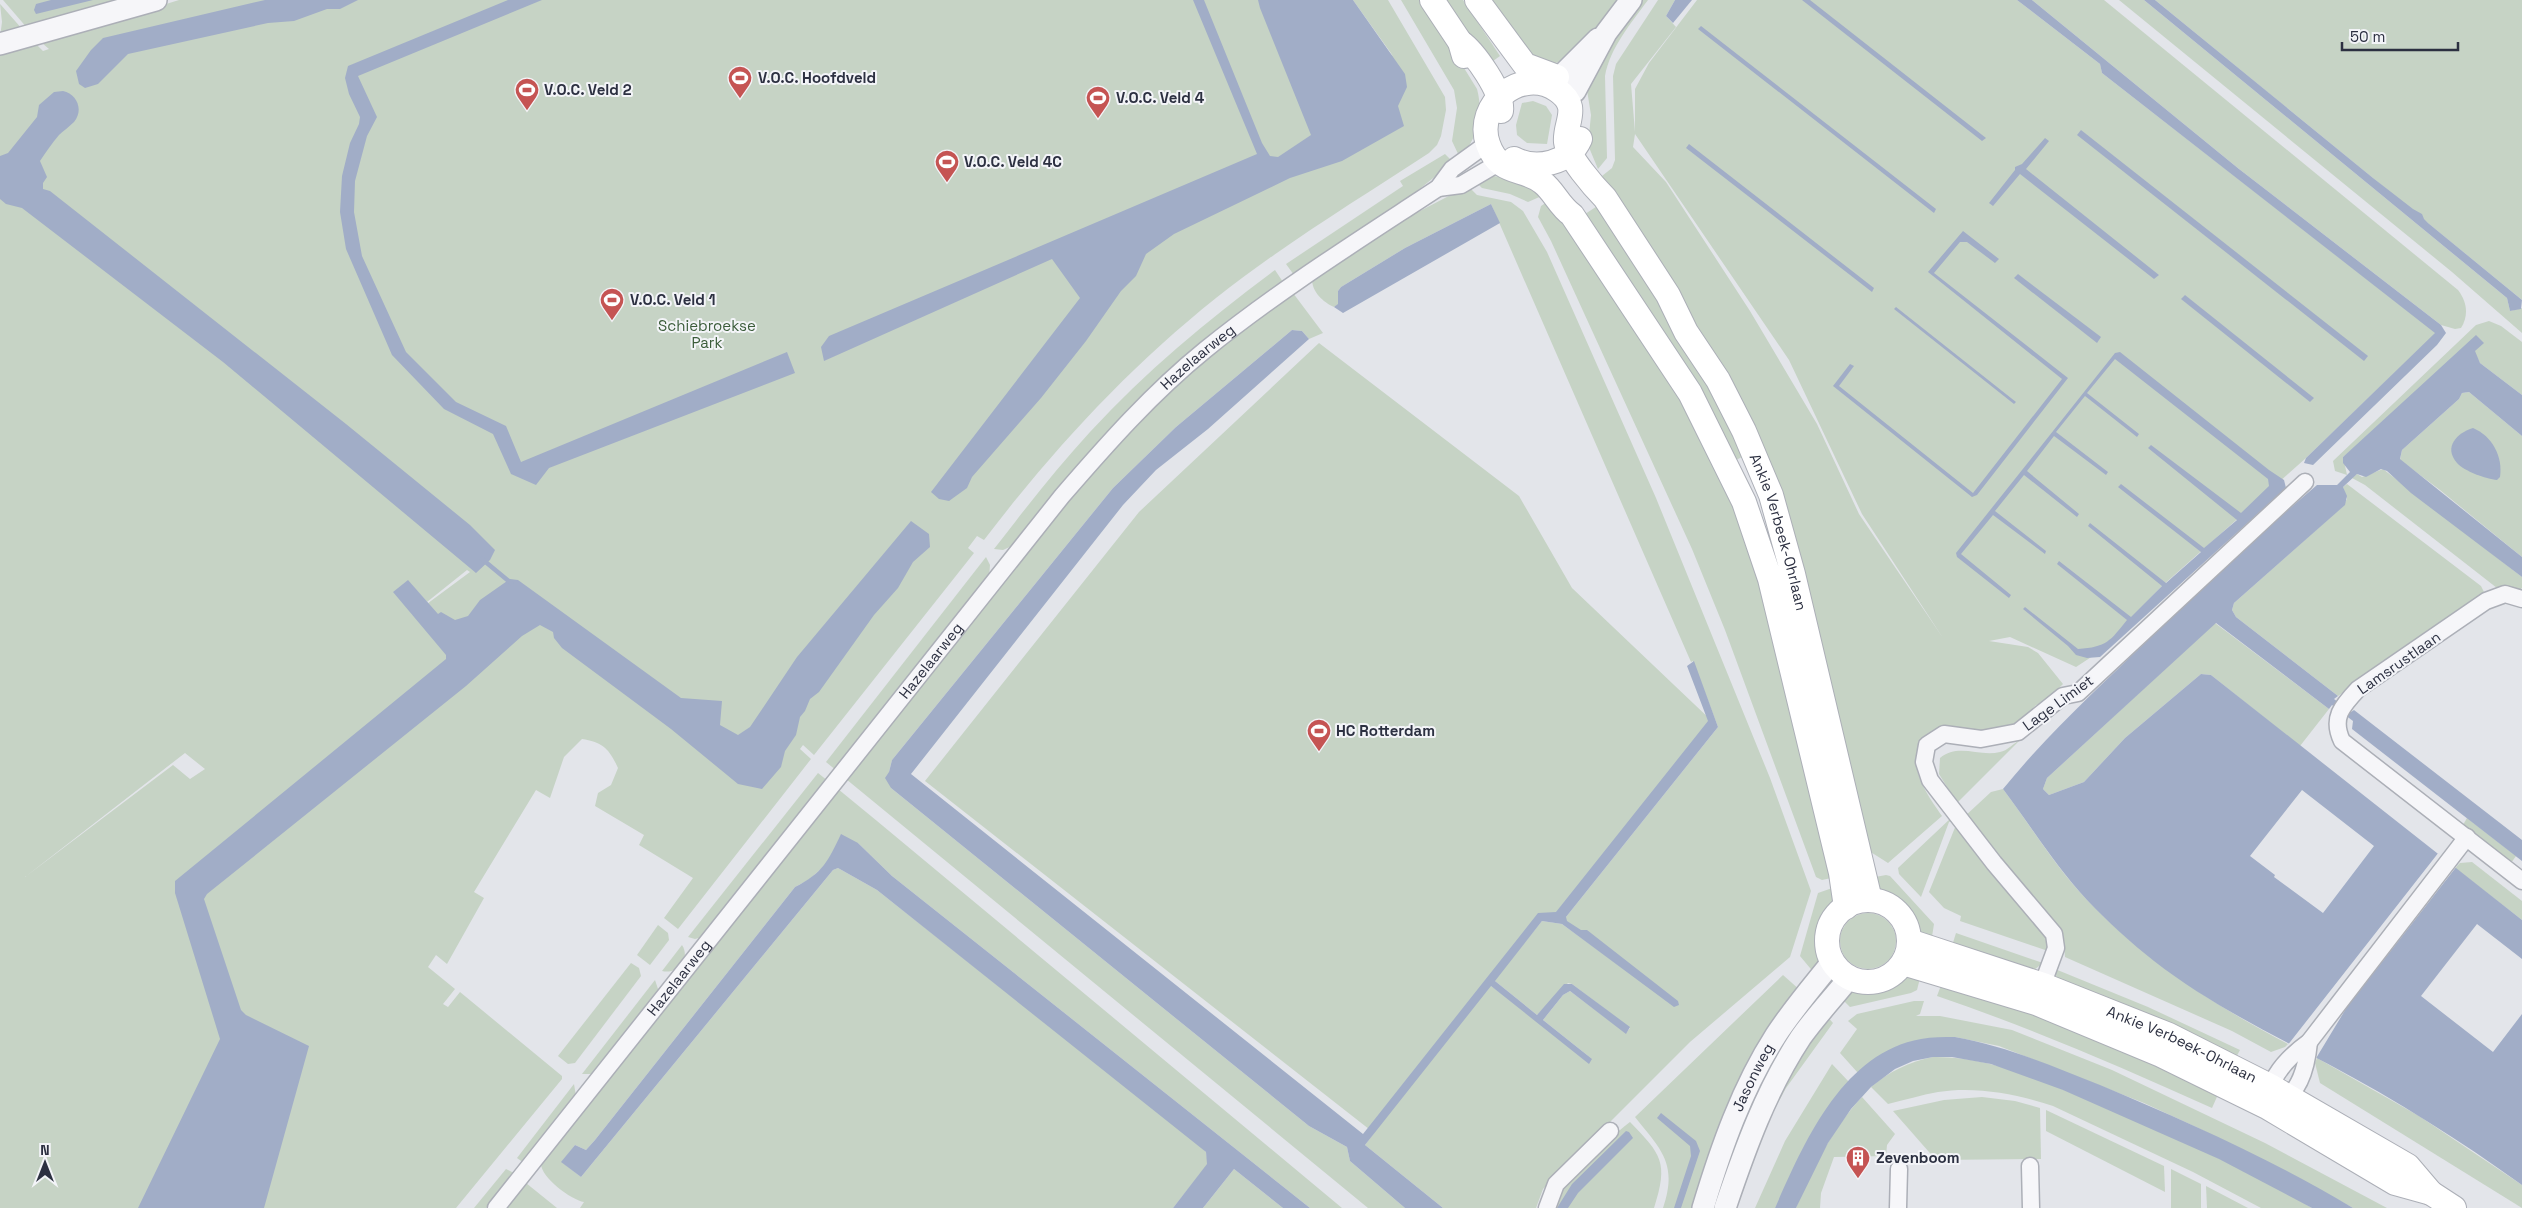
<svg xmlns="http://www.w3.org/2000/svg" width="2522" height="1208" viewBox="0 0 2522 1208" font-family="'Space Grotesk',sans-serif">
<rect width="100%" height="100%" fill="#e3e5ea"/>
<g fill="#c6d3c5" fill-rule="evenodd">
<polygon points="3,0 129,0 28,29"/>
<path d="M179,0H1333L1393,56L1353,0H1388L1445,97L1446,110L1441,136L1437,145L1429,153C1357,200 1283,245 1216,298C1127,369 1052,451 984,540L977,536L968,548L974,553L814,755L803,745L800,749L811,759L678,929L664,918L693,878L639,845L644,835L595,806L598,793L611,785L618,768C609,748 602,742 582,739L564,757L550,798L536,790L474,892L484,898L447,964L436,955L428,967L455,989L443,1004L448,1007L460,992L562,1076V1079L456,1208H0V52L36,44L43,51L49,49L42,43ZM467,570L470,572L412,615L408,581L427,602ZM185,753L205,769L190,779L173,765L25,877Z"/>
<path d="M1401,0H1422L1477,89C1484,115 1477,139 1460,158L1452,141L1457,108L1454,90Z"/>
<polygon points="1441,0 1463,0 1500,56 1486,66"/>
<path d="M1486,0H1621C1607,16 1578,52 1560,61C1553,66 1545,63 1537,61Z"/>
<path d="M1639,0H1648C1631,23 1610,48 1605,76L1607,158L1598,169L1588,145L1591,115L1587,90L1622,25Z"/>
<path d="M1658,0H1675L1666,16L1676,27L1631,84L1635,132V89L1649,63L1697,0H2017L2100,64L2102,73L2436,333L2306,458L2162,586L2099,652L2076,667L2010,637L1989,641L2028,647L2038,653L2063,684L2043,704L2036,705L2020,724L1922,742C1920,746 1916,751 1916,756C1914,777 1931,800 1942,816L1888,863L1866,849L1805,590L1686,310L1602,176L1612,168L1615,160L1613,76L1616,64ZM1635,134L1789,360L1862,514L1943,638L1859,514L1817,424L1750,311L1666,182L1633,147Z"/>
<path d="M2032,0H2104L2458,290C2467,302 2469,315 2461,328L2455,329L2441,325L2239,169Z"/>
<polygon points="2119,0 2144,0 2507,298 2510,311 2522,308 2522,333 2452,272"/>
<polygon points="2155,0 2522,0 2522,300"/>
<polygon points="0,4 1,5 23,30 0,37 2,22"/>
<polygon points="1533,101 1546,106 1552,115 1547,144 1527,143 1517,135 1516,125 1522,103"/>
<polygon points="1445,154 1453,162 1396,208 1294,275 1286,264 1403,186 1400,181"/>
<path d="M1491,176C1510,176 1528,185 1544,195L1528,202L1510,194L1482,188L1475,181Z"/>
<path d="M1468,186L1477,195L1511,202L1523,211L1547,252L1656,498L1770,778L1811,891L1790,957L1690,1042L1543,1189L1536,1208H1443L1365,1145L1374,1133L925,781L1139,512L1319,343L1519,496L1572,588L1714,723L1558,917L1541,920L1512,958L1542,921L1562,924L1676,1007L1566,921V917L1718,727L1693,661L1691,662L1491,204L1405,248L1341,287L1338,291V305L1334,307C1323,302 1312,292 1312,279L1395,224ZM1495,981L1537,1015L1568,983L1572,984L1630,1028L1626,1033L1570,991L1563,995L1543,1020L1592,1059L1491,986Z"/>
<polygon points="1550,200 1672,376 1743,514 1836,877 1822,880 1816,877 1725,630 1692,549 1551,241 1538,217 1541,206"/>
<polygon points="1599,205 1690,348 1748,454 1732,462 1585,214"/>
<path d="M1275,270L1283,282L1252,305L1014,545L1003,550L994,549C1025,509 1056,469 1090,432C1146,371 1209,319 1275,270Z"/>
<path d="M1293,293L1323,333L1309,339L1302,331L1292,330L1176,427L1113,488L892,760L889,772L891,788L1309,1126L1347,1147L1350,1161L1405,1208H1368L846,779C945,653 1039,521 1151,407C1193,363 1243,328 1293,293Z"/>
<polygon points="2489,321 2501,326 2522,342 2522,395 2480,363 2474,351 2343,457 2347,475 2335,471 2333,461 2476,325"/>
<polygon points="2469,392 2522,436 2522,557 2440,490 2400,460 2402,450 2459,399 2462,393"/>
<polygon points="2383,469 2522,577 2522,588 2518,591 2497,588 2365,485 2352,478 2357,474 2362,477"/>
<polygon points="2347,484 2481,586 2485,594 2338,696 2236,617 2232,610 2234,603 2342,507 2347,499 2343,487"/>
<polygon points="986,557 990,565 989,577 837,771 826,762"/>
<polygon points="2215,623 2329,709 2300,746 2211,675 2201,674 2125,738 2084,782 2049,795 2043,789 2047,778"/>
<path d="M2020,740L1957,803L1939,774L1940,758C1958,743 1979,757 2000,752C2007,751 2014,743 2020,740Z"/>
<polygon points="818,773 828,781 703,937 695,939 688,937"/>
<path d="M838,789L877,821L1342,1208H1310L892,876L858,843L827,863L810,879L795,887L595,1140L586,1150L575,1145L562,1162L581,1177L833,870L838,868L877,890L1195,1141L1206,1152L1208,1164L1173,1208H580L584,1202C571,1200 541,1177 541,1164Z"/>
<path d="M2003,789C2031,826 2055,867 2088,901C2145,960 2215,1006 2288,1044L2285,1047L2271,1052L2232,1031L2065,957L2064,944L2052,926L1964,817L1991,792Z"/>
<polygon points="1951,818 1952,821 1949,822 1921,897 1899,874 1898,868"/>
<polygon points="2467,818 2516,856 2511,863 2463,825"/>
<polygon points="1956,825 2003,887 2047,937 2048,951 1960,921 1961,916 1944,908 1929,892"/>
<polygon points="2472,862 2522,901 2522,920 2455,868 2460,863"/>
<polygon points="1886,875 1890,876 1934,924 1931,943 1918,938 1903,910 1878,891 1870,878"/>
<polygon points="1838,886 1834,908 1823,927 1822,959 1815,974 1800,956 1818,893"/>
<circle cx="1868" cy="941" r="28"/>
<polygon points="658,925 668,933 669,940 650,965 637,955"/>
<polygon points="1956,933 2043,963 2030,973 1951,949"/>
<path d="M682,945C691,959 677,975 662,971Z"/>
<polygon points="631,963 639,968 641,976 575,1063 568,1064 558,1056"/>
<polygon points="2055,969 2148,1007 2240,1050 2234,1061 2057,980"/>
<polygon points="1921,974 1917,990 1911,993 1850,1007 1840,997 1852,989 1873,988 1902,975"/>
<path d="M1783,975L1801,991L1697,1208H1663C1678,1163 1661,1150 1635,1117Z"/>
<polygon points="655,980 659,992 594,1074 582,1074"/>
<path d="M1943,980L2052,1016L2220,1090L2212,1108C2121,1067 2031,1028 1937,996Z"/>
<polygon points="1914,1001 1924,1001 1920,1014 1916,1016 1940,1016 2012,1030 2112,1070 2265,1143 2387,1208 2353,1208 2293,1175 2196,1127 2144,1103 1999,1046 1955,1037 1904,1044 1875,1059 1858,1073 1840,1053 1857,1029 1848,1021 1857,1014"/>
<polygon points="1826,1015 1833,1023 1786,1088 1773,1112 1761,1140 1737,1208 1732,1208 1768,1108"/>
<path d="M1933,1057C1995,1056 2051,1085 2107,1108C2177,1138 2246,1169 2312,1208H2261L2193,1172L2053,1106C2017,1094 1976,1086 1938,1092C1921,1095 1905,1100 1888,1104L1871,1087C1890,1071 1909,1062 1933,1057Z"/>
<polygon points="2317,1058 2419,1116 2522,1185 2522,1208 2320,1083 2315,1063"/>
<polygon points="1832,1064 1849,1082 1820,1120 1775,1208 1755,1208 1785,1141"/>
<polygon points="574,1084 576,1096 524,1163 517,1158"/>
<path d="M1862,1097L1895,1134L1887,1145L1886,1156L1834,1157L1821,1193L1820,1208H1796C1813,1168 1832,1129 1862,1097Z"/>
<polygon points="1982,1097 2015,1101 2040,1108 2041,1159 1936,1160 1893,1111 1944,1100"/>
<polygon points="2046,1110 2164,1166 2165,1192 2046,1131"/>
<path d="M1630,1122C1661,1154 1669,1162 1654,1208H1553C1566,1176 1603,1143 1630,1122Z"/>
<polygon points="506,1169 514,1173 486,1208 474,1208"/>
<polygon points="1234,1169 1283,1208 1203,1208"/>
<polygon points="2171,1169 2201,1184 2201,1208 2171,1208"/>
<polygon points="526,1183 557,1208 506,1208"/>
<polygon points="2206,1186 2248,1208 2207,1208"/>
</g>
<g fill="#a1adc7" fill-rule="evenodd">
<polygon points="51,0 93,0 36,14 34,10 36,4"/>
<polygon points="265,0 358,0 340,9 327,9 294,21 268,23 128,54 98,84 85,88 79,84 76,71 91,50 103,38"/>
<polygon points="508,0 542,0 358,76 377,117 367,136 355,181 354,212 362,256 406,352 456,402 506,426 521,462 787,352 795,373 549,468 536,485 511,474 493,434 444,409 392,355 346,249 340,212 342,176 350,143 359,124 360,117 349,94 345,78 348,66"/>
<polygon points="1193,0 1204,0 1262,143 1270,156 1278,157 1311,135 1260,8 1258,0 1353,0 1405,74 1407,87 1398,106 1404,126 1342,161 1290,178 1174,234 1146,254 1136,276 1121,291 1086,341 1041,398 972,477 967,488 949,501 939,499 931,492 1080,298 1052,259 824,361 821,347 829,336 1257,154"/>
<polygon points="1675,0 1692,0 1673,23 1666,16"/>
<polygon points="1802,0 1810,0 1986,138 1982,141"/>
<polygon points="2017,0 2032,0 2239,169 2441,325 2446,333 2437,345 2313,465 2304,463 2306,458 2435,333 2102,73 2100,64"/>
<polygon points="2144,0 2155,0 2373,178 2413,209 2422,214 2424,219 2428,223 2522,300 2521,309 2510,311 2507,298"/>
<polygon points="1701,26 1936,209 1934,213 1698,29"/>
<path d="M63,91C77,94 84,110 74,122C69,127 63,131 59,135C52,143 46,152 40,161L47,177L43,183V189L50,191L346,424L470,525L495,550L490,560L476,573L223,362L22,208L6,204L0,199V156L8,153L37,117L39,105L54,92Z"/>
<polygon points="2081,130 2368,356 2364,361 2077,135"/>
<polygon points="2045,138 2049,141 2026,169 2159,275 2154,279 2020,174 1993,206 1989,203 2015,170 2015,167 2022,164"/>
<polygon points="1689,144 1874,288 1872,292 1686,148"/>
<polygon points="1491,204 1500,223 1343,313 1334,307 1338,304 1338,291 1341,287 1405,248"/>
<polygon points="1963,231 1999,259 1995,263 1967,242 1960,242 1934,273 2068,378 1977,495 1972,497 1833,386 1850,364 1854,366 1839,386 1973,493 2062,379 1928,272"/>
<polygon points="2018,274 2101,337 2097,343 2014,278"/>
<polygon points="2185,295 2314,398 2310,402 2181,299"/>
<polygon points="1896,307 2016,402 2014,404 1894,309"/>
<polygon points="1292,330 1302,331 1309,339 1208,429 1156,470 1123,505 911,774 1363,1134 1538,913 1556,912 1708,721 1687,666 1694,661 1718,727 1566,917 1567,921 1581,930 1587,930 1678,1001 1679,1005 1674,1007 1562,924 1542,921 1495,981 1537,1015 1564,984 1572,984 1630,1027 1626,1034 1570,991 1563,995 1543,1020 1592,1059 1589,1064 1491,986 1365,1145 1443,1208 1405,1208 1350,1161 1347,1147 1309,1126 891,788 885,778 889,772 892,760 1113,488 1176,427"/>
<path d="M2476,335L2484,343L2475,351L2480,363L2522,395V436L2469,392L2462,393L2459,399L2402,450L2400,459L2522,557V577L2411,493L2387,471L2381,469L2366,477L2357,474L2343,487L2347,496L2345,505L2234,603L2232,610L2236,617L2338,696L2334,699L2351,712L2354,710L2522,840V861L2352,729L2353,721L2332,705L2329,709L2216,623L2047,778L2043,789L2049,795L2084,782L2125,738L2201,674L2211,675L2522,920V959L2477,924L2421,996L2493,1052L2522,1014V1185C2461,1141 2396,1100 2330,1065C2269,1033 2208,1003 2154,961C2131,943 2108,922 2087,900C2055,866 2031,826 2003,789C2046,736 2097,689 2146,642C2202,588 2258,535 2317,485H2337L2350,472L2343,463V457ZM2302,790L2374,846L2323,913L2274,877L2275,875L2250,856Z"/>
<path d="M2120,352L2269,470L2284,480L2286,488L2100,657L2087,658L2076,655L2068,646L2023,609L2025,607L2078,649C2107,647 2110,641 2127,620L2057,564L2059,561L2131,617L2162,586L2088,526L2090,523L2166,583L2201,552L2118,487L2121,484L2204,548L2237,520L2148,448L2151,445L2241,513L2269,486L2268,479L2115,359L2087,393L2139,434L2137,437L2085,396L2056,432L2108,472L2106,475L2054,436L2027,471L2079,514L2077,517L2024,475L1995,511L2046,551L2045,554L1993,515L1961,554L2011,595L2009,598L1957,557L1956,553L2115,353Z"/>
<path d="M2473,428C2492,436 2503,456 2500,477L2497,480C2486,479 2464,471 2457,463C2443,447 2457,433 2473,428Z"/>
<polygon points="911,521 929,534 930,547 913,562 898,588 874,615 819,692 810,699 805,711 800,717 796,735 785,751 781,767 762,789 738,784 671,729 562,648 554,638 553,632 540,625 522,636 466,686 207,894 204,899 241,1010 246,1015 309,1046 264,1208 138,1208 220,1039 175,893 175,881 446,659 446,655 393,592 408,580 438,614 441,612 455,620 468,616 480,600 510,579 518,580 681,698 722,701 720,725 738,735 750,727 797,657"/>
<path d="M841,834L858,843L892,876L1310,1208H1283L1234,1169L1203,1208H1173L1207,1164L1206,1152L877,890L838,868L833,870L581,1177L561,1162L575,1145L586,1150L595,1140L795,887C823,873 828,861 841,834Z"/>
<path d="M1955,1037C2006,1046 2052,1066 2100,1085C2186,1121 2273,1160 2353,1208H2312L2219,1159L2063,1090L1991,1064L1952,1057H1933L1913,1061L1895,1069L1871,1087L1851,1109L1828,1143L1796,1208H1775C1804,1143 1842,1053 1921,1039C1932,1037 1944,1037 1955,1037Z"/>
<polygon points="1661,1113 1696,1141 1700,1151 1681,1208 1674,1208 1691,1156 1690,1146 1657,1118"/>
<polygon points="1626,1131 1629,1132 1633,1138 1578,1193 1568,1208 1557,1208 1572,1184"/>
</g>
<polygon fill="#e3e5ea" points="2439,852 2457,866 2347,1007 2315,1060 2287,1046"/>
<g fill="none" stroke-linecap="round" stroke-linejoin="round">
<polyline stroke="#a1adc7" stroke-width="4.5" points="482,559 511,583"/>
<defs>
<g id="minor">
<polyline points="1438,188 1461,185 1500,162"/>
<path d="M2522,599L2505,594L2486,601L2358,689C2342,706 2331,718 2342,741L2522,881"/>
<polyline points="2039,994 2056,948 2054,934 1994,863 1930,780 1924,762 1927,745 1944,734 1981,739 2018,732 2063,696 2078,693 2305,482"/>
<path d="M2269,1095C2272,1073 2291,1055 2309,1042L2467,837"/>
<path d="M2280,1102C2301,1092 2307,1063 2309,1042"/>
<polyline points="2030,1166 2031,1208"/>
<path id="s1" d="M496,1208L1062,496C1107,444 1152,393 1205,350C1279,290 1359,240 1438,188L1452,169L1488,143"/>
<polyline points="1547,1208 1556,1184 1610,1131"/>
<polyline points="1898,1208 1899,1169"/>
</g>
<g id="tertiary">
<polyline points="0,44 156,0"/>
<polyline points="1559,78 1598,39"/>
<polyline points="1575,91 1606,33 1631,0"/>
<path id="s2" d="M1703,1208C1721,1148 1742,1088 1776,1035C1793,1009 1813,986 1832,962"/>
<path d="M1725,1208C1745,1149 1766,1090 1801,1037C1816,1016 1833,998 1849,978"/>
</g>
<g id="secondary">
<polyline points="1432,0 1460,42 1464,56"/>
<polyline points="1477,0 1525,65 1557,77"/>
<path d="M1460,42C1474,51 1504,94 1501,111"/>
<path d="M1514,159C1536,170 1569,164 1580,139"/>
<circle cx="1868" cy="941" r="41"/>
<path id="s3" d="M1846,907L1841,873L1770,579L1744,502L1690,393L1572,215C1559,206 1554,191 1542,182C1523,167 1499,176 1488,144C1474,104 1522,66 1557,90C1582,107 1564,123 1566,142C1568,157 1594,187 1605,198L1668,295L1686,332L1718,380L1744,431L1771,495L1793,574L1870,900"/>
<path id="s4" d="M1909,941L2043,985L2169,1035L2270,1086L2408,1166L2431,1193L2454,1208"/>
<polyline points="1903,963 2036,1003 2161,1055 2267,1107 2395,1183 2431,1193"/>
</g>
</defs>
<use href="#minor" stroke="#acafb7" stroke-width="19"/>
<use href="#tertiary" stroke="#acafb7" stroke-width="24"/>
<use href="#secondary" stroke="#acafb7" stroke-width="26"/>
<use href="#minor" stroke="#f6f6f9" stroke-width="16"/>
<use href="#tertiary" stroke="#f6f6f9" stroke-width="21"/>
<use href="#secondary" stroke="#fff" stroke-width="24"/>
</g>
<defs>
<symbol id="stadium-pin" viewBox="-11 -11 22 30"><path d="M0 17L-7.5 6A9.5 9.5 0 1 1 7.5 6Z" fill="#c55453" stroke="#f3f4f8"/><path d="M0-5a6.5 5 0 1 0 0 10a6.5 5 0 1 0 0-10ZM-3.5-1.8h7v3.6h-7Z" fill="#fff"/></symbol>
<symbol id="building-pin" viewBox="-11 -11 22 30"><path d="M0 17L-7.5 6A9.5 9.5 0 1 1 7.5 6Z" fill="#c55453" stroke="#f3f4f8"/><path d="M-4-6H4V6H1V3H-1V6H-4ZM-2.5-4.3h1.7v1.8h-1.7ZM.8-4.3h1.7v1.8H.8ZM-2.5-1h1.7V.8h-1.7ZM.8-1h1.7V.8H.8Z" fill="#fff"/></symbol>
</defs>
<g fill-rule="evenodd">
<use href="#stadium-pin" x="726" y="64" width="28" height="38"/>
<use href="#stadium-pin" x="513" y="76" width="28" height="38"/>
<use href="#stadium-pin" x="1084" y="84" width="28" height="38"/>
<use href="#stadium-pin" x="933" y="148" width="28" height="38"/>
<use href="#stadium-pin" x="598" y="286" width="28" height="38"/>
<use href="#stadium-pin" x="1305" y="717" width="28" height="38"/>
<use href="#building-pin" x="1844" y="1144" width="28" height="38"/>
</g>
<g text-anchor="middle" stroke-width="4" stroke-linejoin="round" paint-order="stroke">
<g font-size="15" font-weight="bold" fill="#2c3041" stroke="#f3f4f8" text-anchor="start">
<text x="758" y="83">V.O.C. Hoofdveld</text>
<text x="544" y="95">V.O.C. Veld 2</text>
<text x="1116" y="103">V.O.C. Veld 4</text>
<text x="964" y="167">V.O.C. Veld 4C</text>
<text x="630" y="305">V.O.C. Veld 1</text>
<text x="1336" y="736">HC Rotterdam</text>
<text x="1876" y="1163">Zevenboom</text>
</g>
<g font-size="15" fill="#3b5c3a" stroke="#f3f4f8">
<text x="707" y="331">Schiebroekse<tspan x="707" dy="17">Park</tspan></text>
</g>
<g font-size="15" fill="#2c3041" stroke="#f3f4f8">
<text dy="5" stroke="none"><textPath href="#s1" startOffset="1104">Hazelaarweg</textPath></text>
<text dy="5" stroke="none"><textPath href="#s3" startOffset="1486">Ankie Verbeek-Ohrlaan</textPath></text>
<text dy="5" stroke="none"><textPath href="#s1" startOffset="699">Hazelaarweg</textPath></text>
<text transform="translate(2399 663) rotate(-35)" y="5">Lamsrustlaan</text>
<text transform="translate(2058 703) rotate(-36)" y="5">Lage Limiet</text>
<text dy="5" stroke="none"><textPath href="#s1" startOffset="294">Hazelaarweg</textPath></text>
<text dy="5" stroke="none"><textPath href="#s4" startOffset="292">Ankie Verbeek-Ohrlaan</textPath></text>
<text dy="5" stroke="none"><textPath href="#s2" startOffset="140">Jasonweg</textPath></text>
</g>
</g>
<g transform="translate(45 1163)" stroke="#f3f4f8" stroke-width="4" paint-order="stroke">
<path d="M0-4L9 19L0 12L-9 19Z" fill="#2c3041"/>
<text y="-8" font-size="14" font-weight="bold" text-anchor="middle" fill="#2c3041">N</text>
</g>
<path d="M2342 42v8h116v-8" fill="none" stroke="#2c3041" stroke-width="2.5"/>
<text x="2350" y="42" font-size="15" fill="#2c3041" stroke="#f3f4f8" stroke-width="4" paint-order="stroke">50 m</text>
</svg>
